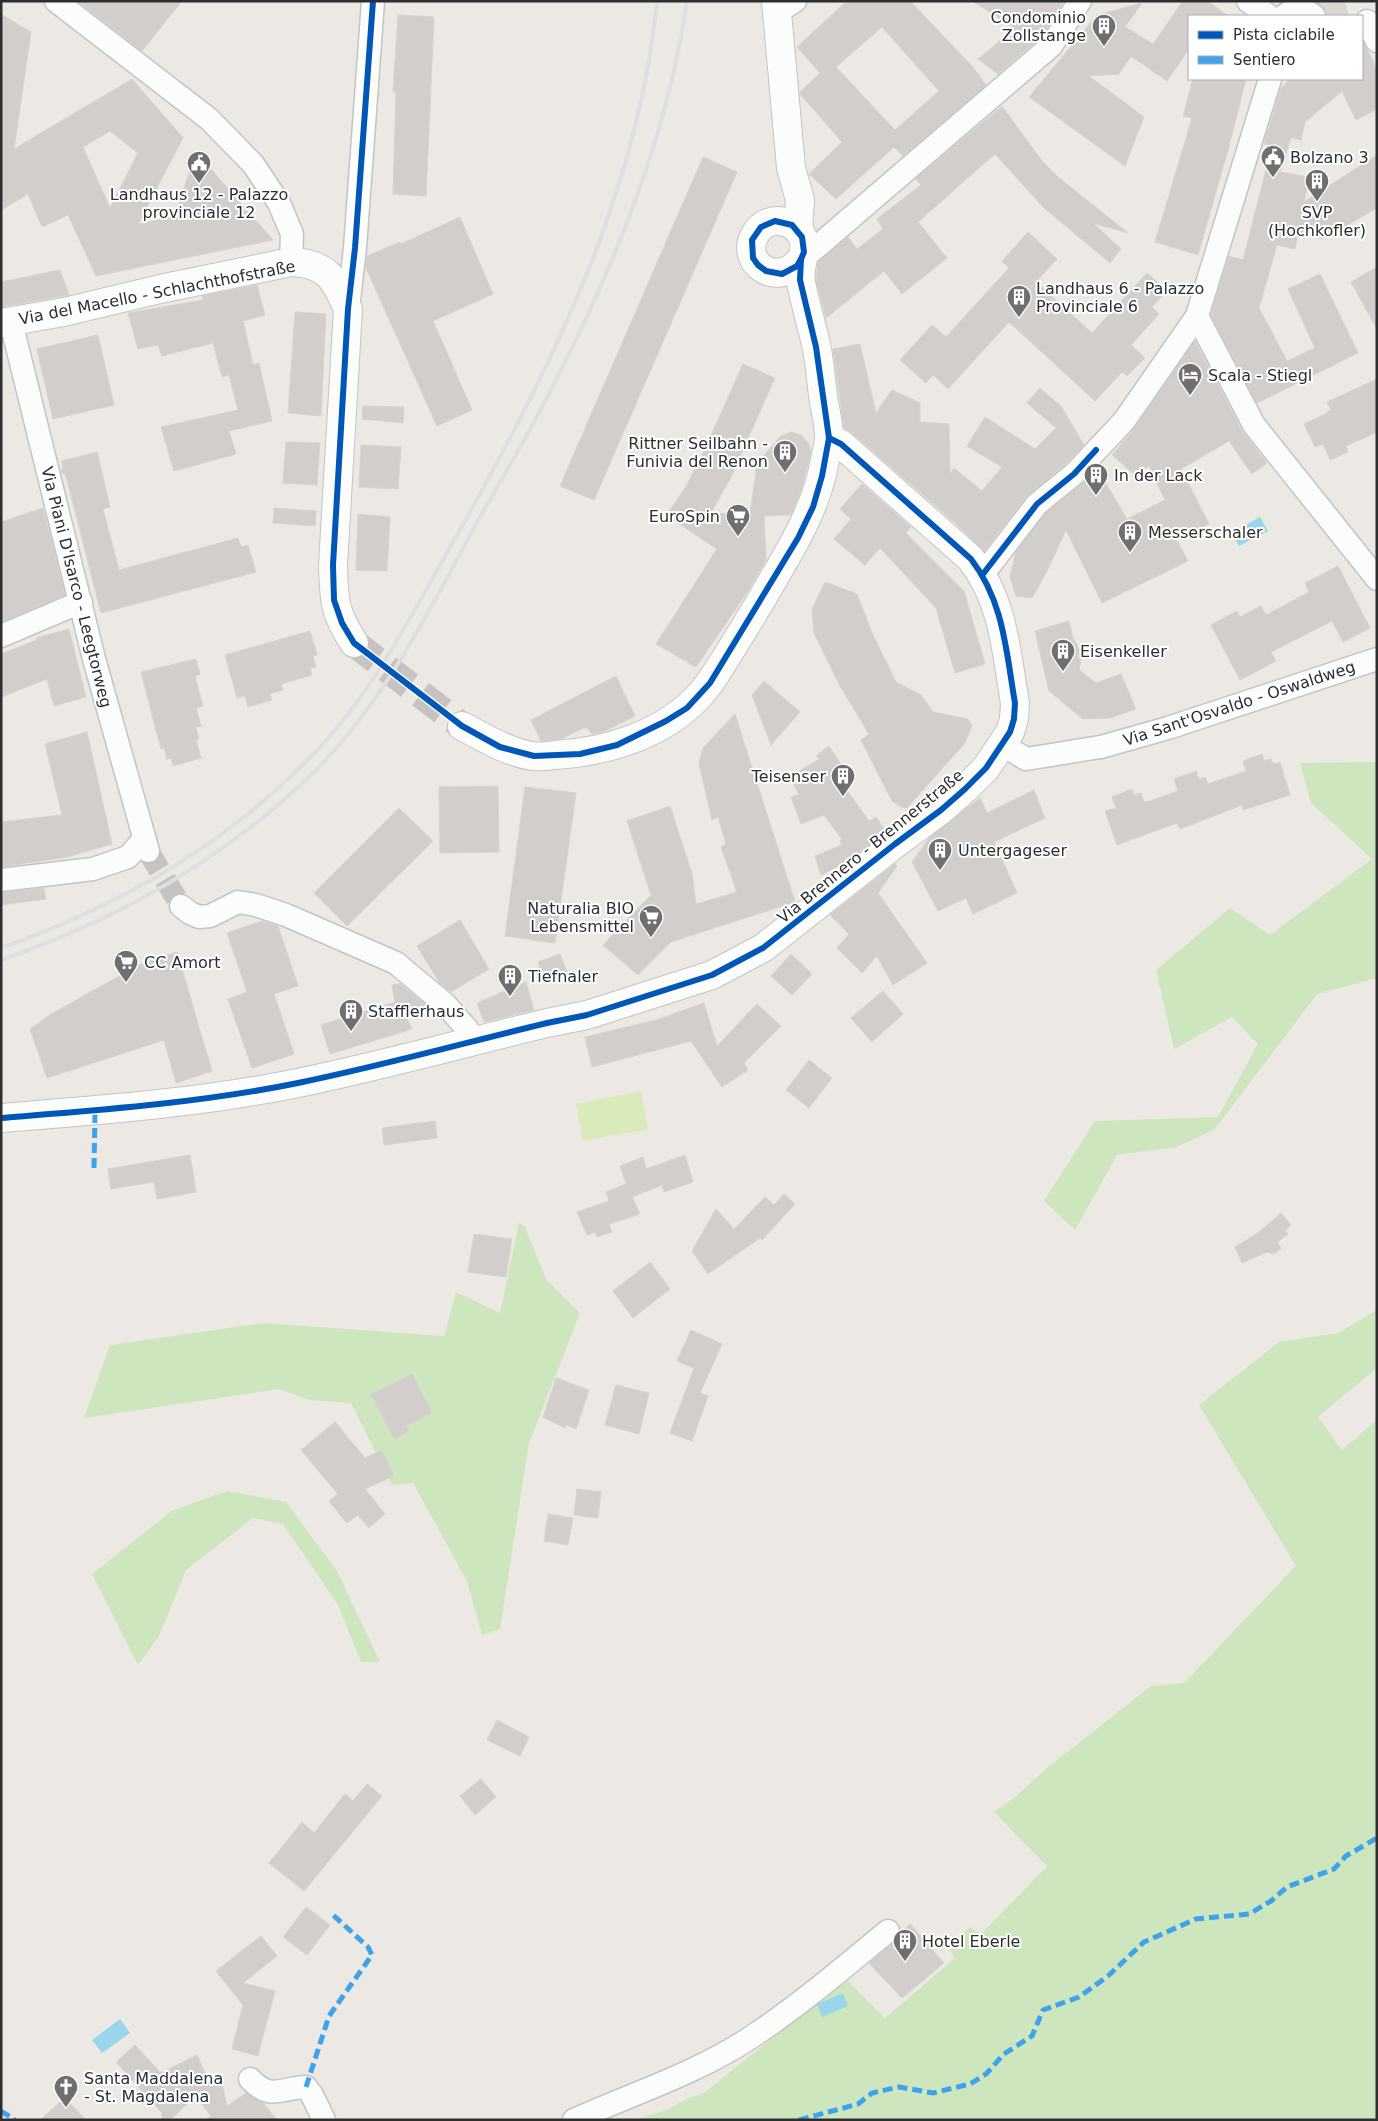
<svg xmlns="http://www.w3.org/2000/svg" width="1378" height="2121" viewBox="0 0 1378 2121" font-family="'DejaVu Sans',sans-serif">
<rect width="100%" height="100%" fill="#ece8e4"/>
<g fill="#cee6be">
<polygon points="1377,762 1377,978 1317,994 1214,1130 1176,1147 1117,1155 1075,1230 1044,1201 1095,1121 1218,1117 1258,1044 1232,1017 1174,1049 1156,970 1230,908 1270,935 1372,859 1311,803 1300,763"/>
<polygon points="519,1223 525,1227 546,1279 580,1313 529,1443 500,1629 482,1635 467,1581 413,1483 392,1485 351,1403 309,1400 279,1389 84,1418 110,1345 263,1323 444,1336 456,1292 500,1313"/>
<polygon points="1377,1310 1377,1368 1318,1417 1342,1450 1377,1420 1377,2120 635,2120 666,2110 689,2098 704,2093 846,1979 885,2018 955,1958 947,1946 970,1927 981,1934 1047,1866 994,1812 1014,1798 1048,1767 1151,1686 1184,1683 1296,1566 1199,1405 1279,1342 1338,1333"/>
<polygon points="227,1491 286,1502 337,1571 380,1662 361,1662 338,1605 283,1524 253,1518 186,1570 159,1636 138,1665 92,1574 173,1510"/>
</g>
<polygon fill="#d9eabb" points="641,1091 648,1129 583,1141 576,1104"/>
<polygon fill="#dad6d2" points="1280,1 1345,1 1349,16 1271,16"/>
<g fill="#99d6ec">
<polygon points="1260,517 1268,531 1239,546 1232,533"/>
<polygon points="843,1993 848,2006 822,2017 817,2004"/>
<polygon points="120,2019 130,2033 102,2053 92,2040"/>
</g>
<g fill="#d1cecb" stroke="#d7d4d0" fill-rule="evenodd">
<polygon points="78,1 182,1 142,51"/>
<path d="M847,1H910L971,65L986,85L903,156L894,147L836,199L809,174L842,142L800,94V92L820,73L797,47ZM882,27L939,91L895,130L836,67Z"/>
<polygon points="972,1 1064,1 1041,37 998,74 978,59 1015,28"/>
<polygon points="1183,1 1207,1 1228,16 1189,16 1189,49 1167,81 1131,56 1119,74 1089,76 1144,117 1125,166 1029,97 1097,15 1142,3 1125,27 1153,44"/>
<path d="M1,14L31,32L14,149L132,79L183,138L138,224L175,216L196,152L273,240L96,276L68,215L42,227L28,194L1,210ZM110,131L138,153L110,208L83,147Z"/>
<polygon points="398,15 434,17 426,196 393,194 396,92 393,92"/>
<polygon points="1362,40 1377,69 1377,109 1356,120 1342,91 1305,122 1301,140 1291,137 1280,172 1309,177 1304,202 1377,155 1377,208 1323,239 1298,233 1295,249 1277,245 1259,308 1287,361 1315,348 1288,289 1320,274 1358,353 1257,403 1211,315 1229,256 1243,260 1272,146 1264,144 1281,88 1290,79 1362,79"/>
<polygon points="1193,79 1246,79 1228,150 1198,255 1155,242 1192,118 1183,116"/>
<polygon points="1002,106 1042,161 1058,177 1128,233 1093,223 1121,249 1110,263 1044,208 995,154 918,222 947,258 902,294 884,271 826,318 816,280 818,262 848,237 857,249 883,229 877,219 921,185 916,179 920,175"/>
<polygon points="703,157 737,172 594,500 560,486"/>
<polygon points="460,217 493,294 433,321 472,410 437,426 366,268 367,256 400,242 401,244"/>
<polygon points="1028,232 1057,259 1036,282 1092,333 1147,273 1167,291 1152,307 1159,314 1131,345 1145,358 1127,376 1122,372 1095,401 1009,322 948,389 933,375 926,383 900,360 932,325 946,337 1009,268 1002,261"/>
<polygon points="1377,267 1377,329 1351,282"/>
<polygon points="60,270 69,295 1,307 1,282"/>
<polygon points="257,285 265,315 243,321 253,365 259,363 272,421 229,431 236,454 174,471 161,427 238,410 229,375 222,377 213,343 162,356 158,345 138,349 128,313 203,300 202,296"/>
<polygon points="295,312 326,314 321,416 288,413"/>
<polygon points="98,335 114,405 53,419 37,349"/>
<polygon points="1195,341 1242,431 1267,463 1252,474 1229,441 1181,469 1209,524 1176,539 1188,561 1102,603 1066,530 1046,573 1032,598 1016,596 1010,577 1016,552 1046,513 1082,484 1097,468 1127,519 1165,500 1149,466 1135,475 1112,455 1135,428"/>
<polygon points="860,344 876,413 892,390 920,403 920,422 949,424 950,474 954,468 982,491 1002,467 967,446 985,417 1035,449 1056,428 1027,403 1040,388 1061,406 1084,445 1065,464 1027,496 984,551 955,523 851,432 844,428 833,349"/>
<polygon points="743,364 775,378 730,479 711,513 750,515 757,463 781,436 791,432 801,435 809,444 811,452 802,488 791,515 764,516 766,560 748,591 696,667 656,644 717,549 666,515 684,490 699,462"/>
<polygon points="1377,379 1377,432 1346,446 1348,452 1330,460 1323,444 1315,447 1304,424 1328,413 1327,412 1331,410 1327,402"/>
<polygon points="363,406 404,407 403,423 362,419"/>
<polygon points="286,442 320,443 317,485 283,483"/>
<polygon points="361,445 401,447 398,489 359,487"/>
<polygon points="97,452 110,507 103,509 119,570 238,538 241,547 248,545 256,572 101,613 66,476 61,472 63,467 62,461"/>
<polygon points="862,484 911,527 906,533 964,591 985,664 955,673 936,608 880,548 865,565 834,539 851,519 840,509"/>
<polygon points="43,508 65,595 1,622 1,522"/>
<polygon points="274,508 316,511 315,526 273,523"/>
<polygon points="358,514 390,517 387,571 356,570"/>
<polygon points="1338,566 1370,628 1343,642 1332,621 1271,652 1276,661 1240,680 1211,625 1237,611 1240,617 1261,606 1266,615 1309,592 1305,583"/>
<polygon points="825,582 857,594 872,633 896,682 921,695 933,712 968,719 972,726 965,743 907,808 901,807 892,801 861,740 869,734 840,686 814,633 812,609"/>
<polygon points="1069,621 1073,638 1082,654 1079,670 1096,683 1121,674 1136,709 1110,718 1083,719 1049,691 1035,631"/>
<polygon points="69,629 86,697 54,706 47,679 1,697 1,654 37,640 36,638"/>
<polygon points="310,631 317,655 313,656 316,667 310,668 312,675 281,684 283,690 270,694 272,700 248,707 245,696 237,698 225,655"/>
<polygon points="196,659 200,674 195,676 203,706 196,708 201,726 196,727 199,739 196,740 201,758 173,766 171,758 167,759 164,748 161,749 141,672"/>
<polygon points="616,676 635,716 605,731 592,734 586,727 561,739 541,741 531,720"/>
<polygon points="764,681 800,712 771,745 752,695"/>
<polygon points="735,714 795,902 671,942 638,975 603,945 651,895 627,821 670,806 692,874 696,904 737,892 721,847 726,844 718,817 712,820 699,763 703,748"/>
<polygon points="87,732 112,844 67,857 1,867 1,822 62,815 45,744"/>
<polygon points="829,746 841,764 836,775 869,821 876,817 886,832 847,862 821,875 815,856 842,845 840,841 842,839 824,815 801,824 791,797 799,795 790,777 819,759 816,756"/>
<polygon points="1262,754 1264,761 1271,759 1273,764 1280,762 1290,795 1243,810 1242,805 1180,829 1177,823 1117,845 1105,811 1116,808 1112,797 1132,789 1134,795 1141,793 1144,802 1150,801 1178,791 1174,779 1196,771 1199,779 1205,777 1208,784 1246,771 1243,761"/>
<polygon points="498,786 499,852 440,853 439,787"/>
<polygon points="525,787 576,793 555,943 505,936"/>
<polygon points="1034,790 1045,818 994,842 1017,893 973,914 966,898 938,911 912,862 930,837 980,798 987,813"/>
<polygon points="399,808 433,841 347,926 314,893"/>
<polygon points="895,864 897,866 878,893 927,963 893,985 877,956 862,973 837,948 849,934 830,915"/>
<polygon points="44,888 46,899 1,905 1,893"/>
<polygon points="460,920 489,969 451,992 439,982 417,946"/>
<polygon points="262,921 278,926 298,986 274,994 294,1054 252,1068 228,999 247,992 227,933"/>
<polygon points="177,952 212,1071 176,1083 164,1040 47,1078 30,1029 51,1014 141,964"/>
<polygon points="560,954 568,975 547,984 538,962"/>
<polygon points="791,954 812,974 792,995 771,976"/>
<polygon points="526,982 534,1010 484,1022 477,1003"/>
<polygon points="400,984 427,1006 407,1018 412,1029 330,1054 321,1025 395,1002 392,985"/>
<polygon points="883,991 903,1014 872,1042 851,1018"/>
<polygon points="704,1003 717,1046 757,1004 781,1026 744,1063 748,1070 722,1087 691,1041 592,1067 585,1037 656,1020"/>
<polygon points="809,1060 832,1078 809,1108 786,1090"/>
<polygon points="435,1121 437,1138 384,1145 382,1128"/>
<polygon points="190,1155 196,1192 157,1199 154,1182 111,1189 108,1169"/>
<polygon points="685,1155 693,1182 664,1192 662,1185 632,1197 640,1214 609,1224 612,1232 597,1237 595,1232 587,1235 577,1212 609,1201 606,1192 626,1184 620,1166 643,1157 646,1169"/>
<polygon points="784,1194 795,1204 762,1240 760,1238 708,1274 692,1251 716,1209 734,1229 765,1197 774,1205"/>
<polygon points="1281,1213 1291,1225 1285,1231 1288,1234 1278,1242 1281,1249 1273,1254 1267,1252 1242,1263 1235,1247 1258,1233"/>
<polygon points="474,1234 512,1239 506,1277 468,1272"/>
<polygon points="650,1262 670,1289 633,1318 613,1291"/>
<polygon points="691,1330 722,1344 700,1393 708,1396 692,1441 670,1433 694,1368 677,1361"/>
<polygon points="412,1374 432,1413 406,1426 409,1431 394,1439 371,1394"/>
<polygon points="556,1378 589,1390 576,1429 566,1425 565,1428 543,1417"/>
<polygon points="616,1385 649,1393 639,1434 605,1425"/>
<polygon points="335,1422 365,1458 382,1450 394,1476 365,1489 385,1514 369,1528 358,1515 347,1523 329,1501 338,1494 301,1450"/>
<polygon points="577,1489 601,1492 598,1518 574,1515"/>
<polygon points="548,1514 573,1518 568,1545 544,1541"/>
<polygon points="497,1720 529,1737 520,1756 487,1740"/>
<polygon points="481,1779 496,1797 475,1815 460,1796"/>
<polygon points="367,1784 382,1796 304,1891 269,1863 302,1822 314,1833 345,1794 353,1801"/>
<polygon points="306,1907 330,1925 307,1955 283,1937"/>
<polygon points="910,1924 944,1963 902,1998 869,1963 896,1941 901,1932"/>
<polygon points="261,1936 277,1956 243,1983 275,1991 258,2056 232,2049 243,2005 216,1971"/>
<polygon points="135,2045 161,2073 197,2055 209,2082 222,2083 227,2106 246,2093 263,2103 277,2120 205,2120 211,2116 196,2096 170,2120 162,2120 162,2113 116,2062"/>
<polygon points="65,2098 86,2120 40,2120"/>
</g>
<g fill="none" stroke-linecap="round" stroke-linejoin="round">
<polyline stroke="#c6c3c0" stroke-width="22" stroke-dasharray="22 11" stroke-linecap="butt" points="148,851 181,906"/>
<polyline stroke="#c6c3c0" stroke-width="28" stroke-dasharray="28 14" stroke-linecap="butt" points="354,643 462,726"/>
<defs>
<g id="street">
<polyline points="56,1 209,119 253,164 279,203 292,234 291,262"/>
<polyline points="1248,1 1269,16"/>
<polyline points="776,13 795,1"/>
<path d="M1284,16C1294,7 1304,8 1314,16"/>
<polyline points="1367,21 1377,41"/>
<polyline points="804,252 812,251 1051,46 1080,1"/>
<polyline points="348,309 355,248 373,1"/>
<polyline points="1197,316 1254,425 1377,579"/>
<polyline points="11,322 94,659 148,851"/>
<polyline points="983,574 1037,504 1074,474 1124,421 1197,316 1270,79"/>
<polyline points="1,636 81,602"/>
<polyline points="1003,745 1026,759 1100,747"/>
<polyline points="1101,747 1168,728 1377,659"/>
<polyline points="1,880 93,869 128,857 144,839"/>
<polyline points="181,906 190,913 199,917 210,916 238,902 256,905 286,915 396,963 446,1005 467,1029 471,1041"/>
<path d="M250,2079C271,2101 279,2088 306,2087L312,2095L324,2120"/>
<path d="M574,2120C634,2093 698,2073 753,2036C800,2005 844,1967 888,1931"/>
</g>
<g id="secondary">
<polyline points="776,1 791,168 800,200 798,230"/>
<path d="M1,323L64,312L160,289L291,262C327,263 335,279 348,309L333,565C334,601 334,612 354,643"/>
<path d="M462,726C485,738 507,752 532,756C539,757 548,756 555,755C606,752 662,735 698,697C710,685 718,670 727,656C742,632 757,608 771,583C794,544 817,506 825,460C826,453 829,445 829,438C829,426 826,413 824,402C821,383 820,363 816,344C811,323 805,303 801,282C798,267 808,252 803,238C795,218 767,215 756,233C737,263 779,290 801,259"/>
<path d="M1,1118C100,1110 200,1103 298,1083C381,1066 464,1043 547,1023L587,1015L712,975L763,948L895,844L941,810L965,789L986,768L1010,732L1014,719L1015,703C1006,651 1004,602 971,559L841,444L829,438"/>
</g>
</defs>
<use href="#street" stroke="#c5c4c5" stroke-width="25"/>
<use href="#secondary" stroke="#c5c4c5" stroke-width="30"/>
<use href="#street" stroke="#fcfcfb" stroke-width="22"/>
<use href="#secondary" stroke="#fcfcfb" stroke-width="28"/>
<g stroke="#dfdfe1" stroke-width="4">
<path d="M1,948C116,907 217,850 305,763C366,703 405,627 447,553C544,382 638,200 657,1"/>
<path d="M1,960C117,920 224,859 312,774C383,704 428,613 475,526C492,496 510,466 527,435C600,300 665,154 687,1"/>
</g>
<g stroke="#3ea3eb" stroke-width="5" stroke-dasharray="10 5" stroke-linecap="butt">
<polyline points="94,1168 95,1111"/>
<polyline points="306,2087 329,2016 372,1955 368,1947 331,1913"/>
<polyline points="1,2111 15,2120"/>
<polyline points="799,2120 858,2104 872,2093 899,2087 933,2093 970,2084 986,2074 1004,2054 1032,2036 1043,2010 1079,1997 1108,1976 1144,1942 1196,1919 1249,1914 1271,1901 1287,1887 1334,1869 1346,1856 1377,1838"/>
</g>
<defs>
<g id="cycleway">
<polyline points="373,1 355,248 348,309 333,565 334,600 342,623 354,643 462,726 500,747 534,756 580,754 617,745 666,721 687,708 710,683 798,538 813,507 822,476 829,438 816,347 800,280 801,259 804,252 802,237 792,225 775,221 761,227 752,240 753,258 758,265 766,271 782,274 797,266 801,259"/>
<polyline points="983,574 1037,504 1074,474 1096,450"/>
<path d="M1,1118C100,1110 200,1103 298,1083C381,1066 464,1043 547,1023L587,1015L712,975L763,948L895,844L941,810L965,789L986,768L1010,732L1014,719L1015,703C1006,651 1004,602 971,559L841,444L829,438"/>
</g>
</defs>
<use href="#cycleway" stroke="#fff" stroke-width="9"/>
<use href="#cycleway" stroke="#0057b8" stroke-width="6"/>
</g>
<defs>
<symbol id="building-pin" viewBox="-11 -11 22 30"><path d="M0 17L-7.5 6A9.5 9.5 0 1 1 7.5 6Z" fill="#706f6e" stroke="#fff"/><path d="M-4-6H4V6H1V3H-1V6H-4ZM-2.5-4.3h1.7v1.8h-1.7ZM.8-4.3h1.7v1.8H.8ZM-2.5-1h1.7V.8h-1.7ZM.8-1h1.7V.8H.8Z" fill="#fff"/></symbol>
<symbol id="civic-pin" viewBox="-11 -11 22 30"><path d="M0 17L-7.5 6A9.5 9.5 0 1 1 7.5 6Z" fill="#706f6e" stroke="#fff"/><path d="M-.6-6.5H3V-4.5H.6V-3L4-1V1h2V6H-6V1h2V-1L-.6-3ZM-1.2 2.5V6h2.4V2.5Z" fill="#fff"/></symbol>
<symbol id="hotel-pin" viewBox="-11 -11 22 30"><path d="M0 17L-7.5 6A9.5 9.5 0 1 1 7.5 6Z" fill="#706f6e" stroke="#fff"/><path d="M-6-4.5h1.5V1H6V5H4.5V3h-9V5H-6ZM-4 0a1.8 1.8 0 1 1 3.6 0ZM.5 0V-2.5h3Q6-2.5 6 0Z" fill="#fff"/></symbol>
<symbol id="supermarket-pin" viewBox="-11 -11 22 30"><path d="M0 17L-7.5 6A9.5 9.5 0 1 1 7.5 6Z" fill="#706f6e" stroke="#fff"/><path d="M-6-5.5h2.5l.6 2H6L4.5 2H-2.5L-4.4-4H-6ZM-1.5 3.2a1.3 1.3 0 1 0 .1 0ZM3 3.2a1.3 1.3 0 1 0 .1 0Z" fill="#fff"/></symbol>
<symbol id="church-pin" viewBox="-11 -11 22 30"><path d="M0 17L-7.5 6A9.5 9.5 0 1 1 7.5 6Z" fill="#706f6e" stroke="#fff"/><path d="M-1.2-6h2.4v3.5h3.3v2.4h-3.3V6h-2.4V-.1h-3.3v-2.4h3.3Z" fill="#fff"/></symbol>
</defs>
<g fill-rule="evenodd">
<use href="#building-pin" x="1090" y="12" width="28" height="38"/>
<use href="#civic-pin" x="1259" y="143" width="28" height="38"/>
<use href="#civic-pin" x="185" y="149" width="28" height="38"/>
<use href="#building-pin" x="1303" y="167" width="28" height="38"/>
<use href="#building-pin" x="1005" y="283" width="28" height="38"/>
<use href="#hotel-pin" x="1176" y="361" width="28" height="38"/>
<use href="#building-pin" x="771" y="438" width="28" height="38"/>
<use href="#building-pin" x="1082" y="461" width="28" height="38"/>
<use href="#supermarket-pin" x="724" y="502" width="28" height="38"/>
<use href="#building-pin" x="1116" y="518" width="28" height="38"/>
<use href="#building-pin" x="1049" y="637" width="28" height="38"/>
<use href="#building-pin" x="829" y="762" width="28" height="38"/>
<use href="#building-pin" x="926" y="836" width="28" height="38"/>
<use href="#supermarket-pin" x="637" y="903" width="28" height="38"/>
<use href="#supermarket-pin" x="112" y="948" width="28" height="38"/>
<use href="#building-pin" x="496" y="962" width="28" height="38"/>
<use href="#building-pin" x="337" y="997" width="28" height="38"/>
<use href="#building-pin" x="891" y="1927" width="28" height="38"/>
<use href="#church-pin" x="52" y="2073" width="28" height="38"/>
</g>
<g text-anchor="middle" stroke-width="4" stroke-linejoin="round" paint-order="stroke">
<g font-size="16" fill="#2e2e2e" stroke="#fff" text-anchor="start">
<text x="1086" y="23" text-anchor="end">Condominio<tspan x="1086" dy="18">Zollstange</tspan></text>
<text x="1290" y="163">Bolzano 3</text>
<text x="199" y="200" text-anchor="middle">Landhaus 12 - Palazzo<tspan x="199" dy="18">provinciale 12</tspan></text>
<text x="1317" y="218" text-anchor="middle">SVP<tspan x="1317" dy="18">(Hochkofler)</tspan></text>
<text x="1036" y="294">Landhaus 6 - Palazzo<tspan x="1036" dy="18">Provinciale 6</tspan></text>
<text x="1208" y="381">Scala - Stiegl</text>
<text x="768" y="449" text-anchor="end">Rittner Seilbahn -<tspan x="768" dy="18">Funivia del Renon</tspan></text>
<text x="1114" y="481">In der Lack</text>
<text x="720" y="522" text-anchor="end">EuroSpin</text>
<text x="1148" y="538">Messerschaler</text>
<text x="1080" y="657">Eisenkeller</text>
<text x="826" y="782" text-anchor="end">Teisenser</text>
<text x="958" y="856">Untergageser</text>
<text x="634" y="914" text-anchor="end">Naturalia BIO<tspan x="634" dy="18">Lebensmittel</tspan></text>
<text x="144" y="968">CC Amort</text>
<text x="528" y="982">Tiefnaler</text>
<text x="368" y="1017">Stafflerhaus</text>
<text x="922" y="1947">Hotel Eberle</text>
<text x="84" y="2084">Santa Maddalena<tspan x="84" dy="18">- St. Magdalena</tspan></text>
</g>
<g font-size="16" fill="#2e2e2e" stroke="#fff">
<text transform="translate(157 292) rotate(-11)" y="6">Via del Macello - Schlachthofstraße</text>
<text transform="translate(77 587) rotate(76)" y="6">Via Piani D'Isarco - Leegtorweg</text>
<text transform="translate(1239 703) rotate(-18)" y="6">Via Sant'Osvaldo - Oswaldweg</text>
<text transform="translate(870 846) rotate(-39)" y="6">Via Brennero - Brennerstraße</text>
</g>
</g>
<rect width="1378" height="2121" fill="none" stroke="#2e2e2e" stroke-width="5"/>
<rect x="1188" y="15" width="175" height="65" fill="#ffffff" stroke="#ababab"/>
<rect x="1198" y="31" width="25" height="8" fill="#0057b8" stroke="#ababab"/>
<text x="1233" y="40" font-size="15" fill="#2e2e2e">Pista ciclabile</text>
<rect x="1198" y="56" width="25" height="8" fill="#3ea3eb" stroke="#ababab"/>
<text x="1233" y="65" font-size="15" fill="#2e2e2e">Sentiero</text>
</svg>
